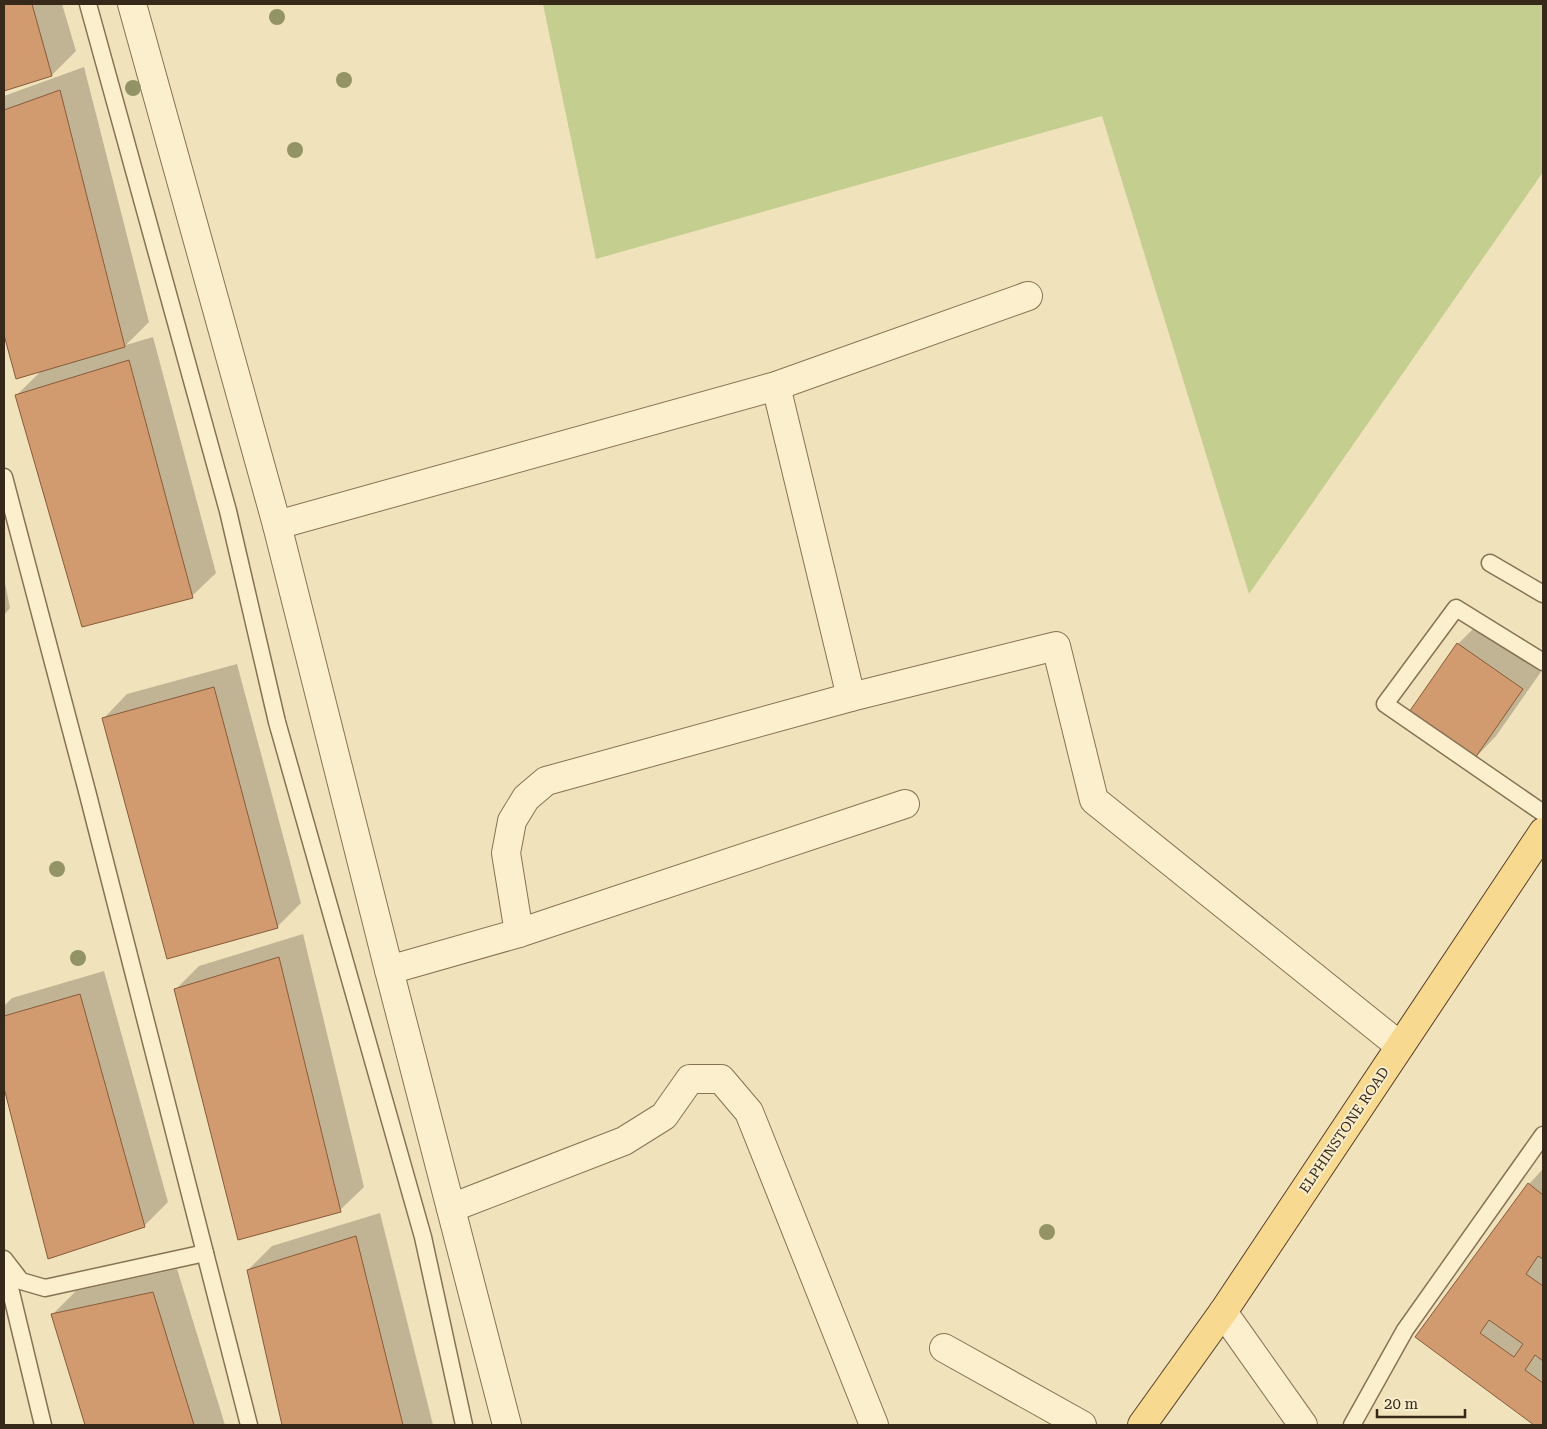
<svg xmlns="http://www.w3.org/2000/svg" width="1547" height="1429" viewBox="0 0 1547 1429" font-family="'Roboto Serif',serif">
<rect width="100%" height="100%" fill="#f0e2bb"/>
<polygon fill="#c4ce8f" points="543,4 1543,4 1543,172 1249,594 1102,116 596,259"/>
<g fill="#0003">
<polygon points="4,4 62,4 76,51 52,75 4,89"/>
<polygon points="84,67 149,322 126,345 153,337 216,573 192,596 17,395 41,371 17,378 4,330 4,96"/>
<polygon points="4,578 10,608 4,615"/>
<polygon points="1482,620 1543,669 1496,736 1473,760 1409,715 1458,644"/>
<polygon points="237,664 301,903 277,927 104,718 127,694"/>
<polygon points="303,934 364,1187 340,1210 175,990 199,966"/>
<polygon points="104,971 168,1202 144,1226 48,1257 4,1083 4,1006 12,998"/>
<polygon points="1543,1169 1543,1425 1536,1425 1416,1336 1529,1184"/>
<polygon points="380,1213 433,1425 283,1425 248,1270 272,1246"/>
<polygon points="177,1269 225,1425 87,1425 52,1315 76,1291"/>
</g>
<g fill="#d19b6f" stroke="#885b39" fill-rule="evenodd">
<polygon points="4,4 32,4 52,76 4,91"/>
<polygon points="60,90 125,347 16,379 4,335 4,110"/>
<polygon points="129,360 193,598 82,627 15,395"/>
<polygon points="1457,643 1523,689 1473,761 1407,715"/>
<polygon points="214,687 278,928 167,959 102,718"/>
<polygon points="279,957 341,1212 238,1240 174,989"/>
<polygon points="80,994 145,1227 48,1259 4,1088 4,1016"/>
<path d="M1528,1183L1543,1195V1259L1538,1256L1526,1274L1543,1286V1361L1535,1355L1525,1370L1543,1383V1425H1534L1415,1337ZM1489,1320L1523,1344L1514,1357L1480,1333Z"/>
<polygon points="356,1236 403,1425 282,1425 247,1270"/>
<polygon points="153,1292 194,1425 85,1425 51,1314"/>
</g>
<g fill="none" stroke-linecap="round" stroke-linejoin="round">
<defs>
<g id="lane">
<polyline points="88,4 228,511 277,722 423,1237 464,1425"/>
<polyline points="4,477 87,791 249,1425"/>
<polyline points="1490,563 1543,594"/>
<polyline points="1543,662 1456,608 1385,704 1543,813"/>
<polyline points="4,1259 21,1281 45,1288 205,1253"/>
<polyline points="4,1263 43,1425"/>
<polyline points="1352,1425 1405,1330 1543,1135"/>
</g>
<g id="street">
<polyline points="132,4 277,525 389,970 507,1425"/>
<polyline points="776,386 851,697"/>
<polyline points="277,525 776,386 1028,296"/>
<polyline points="519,933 506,853 512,821 526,798 546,781 851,697 1056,646 1094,800 1400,1046"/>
<polyline points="389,970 519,933 905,804"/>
<polyline points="451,1208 624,1141 664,1116 690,1079 721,1079 749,1112 874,1425"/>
<polyline points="1223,1312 1303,1425"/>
<polyline points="944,1348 1082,1425"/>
</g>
<polyline id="primary" points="1142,1425 1223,1312 1543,832"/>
</defs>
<use href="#lane" stroke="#887254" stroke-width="19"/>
<use href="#street" stroke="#887254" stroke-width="30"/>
<use href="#primary" stroke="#553f29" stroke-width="30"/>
<use href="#lane" stroke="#fbefce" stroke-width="16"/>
<use href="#street" stroke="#fbefce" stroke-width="28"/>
<use href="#primary" stroke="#f7da8f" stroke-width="28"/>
</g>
<g fill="#929465">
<circle cx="277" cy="17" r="8"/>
<circle cx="344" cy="80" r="8"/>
<circle cx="133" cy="88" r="8"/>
<circle cx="295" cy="150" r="8"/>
<circle cx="57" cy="869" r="8"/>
<circle cx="78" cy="958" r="8"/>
<circle cx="1047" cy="1232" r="8"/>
</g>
<g text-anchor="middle" stroke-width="4" stroke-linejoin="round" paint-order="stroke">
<g font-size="14" fill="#36291a" stroke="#f7eccb">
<text transform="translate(1344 1130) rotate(-56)" y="5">ELPHINSTONE ROAD</text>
</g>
</g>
<rect width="1547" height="1429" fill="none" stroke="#36291a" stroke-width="10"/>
<path d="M1377 1409v8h88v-8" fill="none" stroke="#36291a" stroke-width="2.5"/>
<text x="1384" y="1409" font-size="15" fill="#36291a" stroke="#f7eccb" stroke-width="4" paint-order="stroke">20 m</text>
</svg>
